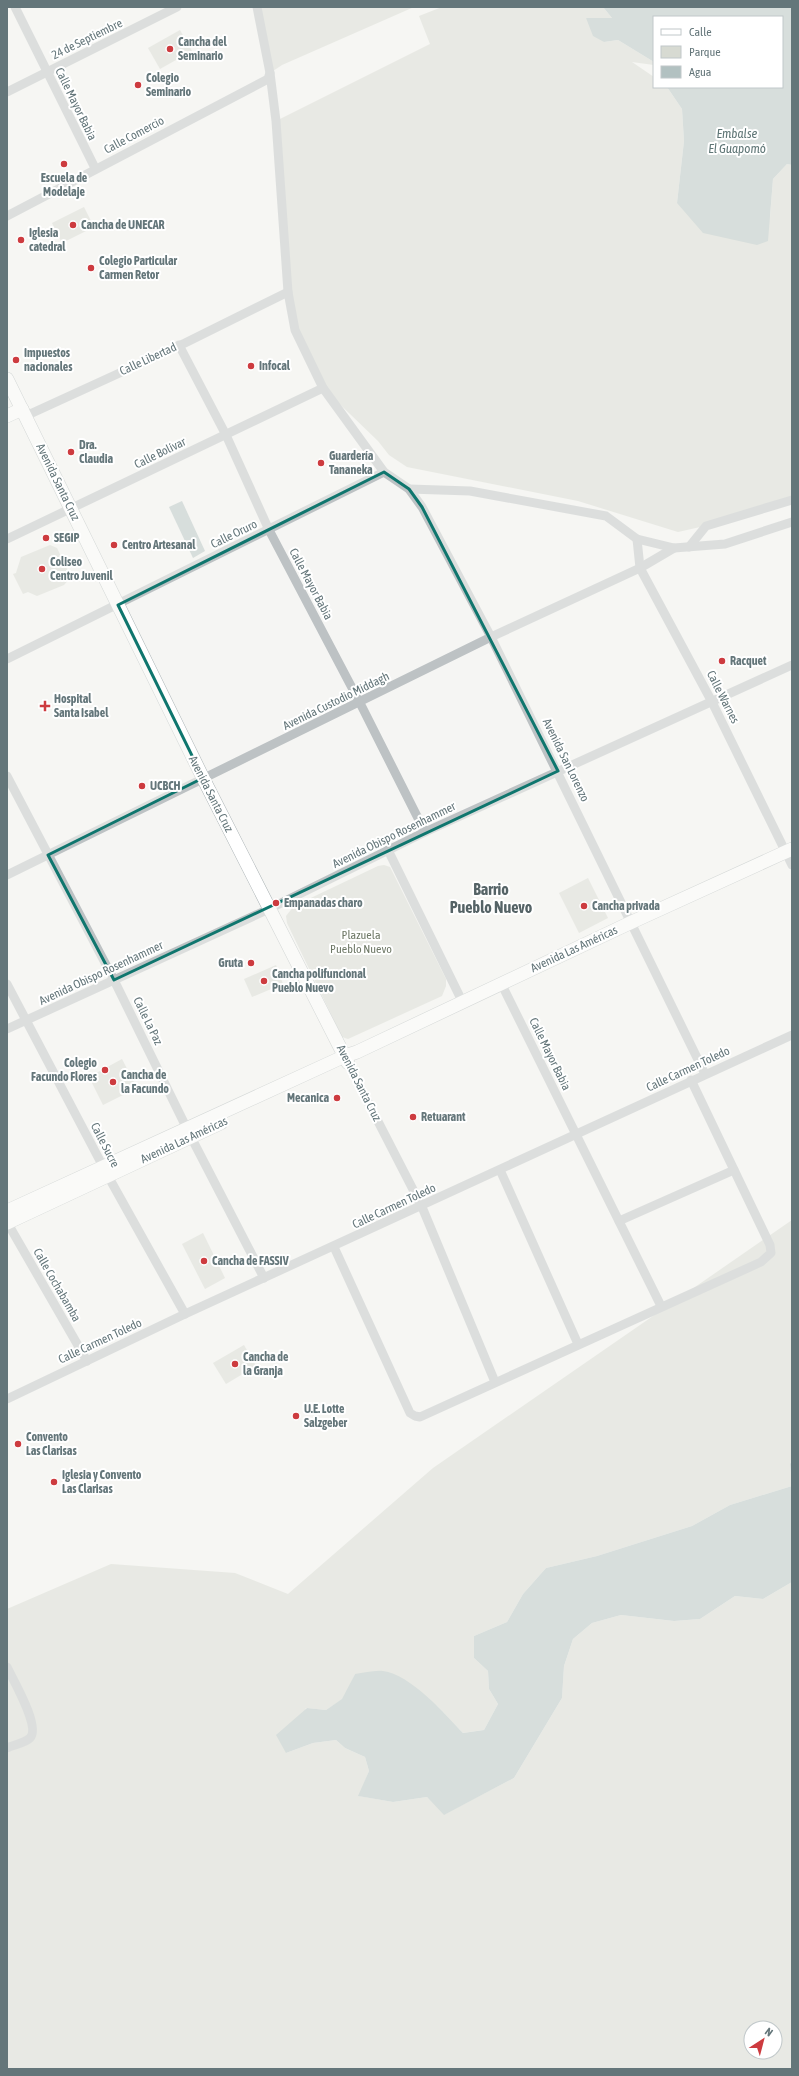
<svg xmlns="http://www.w3.org/2000/svg" width="799" height="2076" viewBox="0 0 799 2076" font-family="'Asap Condensed',sans-serif">
<rect width="100%" height="100%" fill="#f5f5f3"/>
<g fill="#d7dad2" fill-rule="evenodd">
<polygon points="257,7 414,7 282,65 270,73"/>
<polygon points="442,7 603,7 612,18 586,18 604,42 618,40 654,62 654,65 632,62 654,77 654,87 667,87 682,109 684,141 677,203 770,217 773,179 787,164 792,165 792,501 731,520 678,532 578,501 407,467 389,455 378,441 323,388 295,330 276,121 430,44 419,16"/>
<polygon points="180,30 192,51 160,69 148,48"/>
<polygon points="84,207 94,227 62,243 52,223"/>
<polygon points="50,545 57,548 71,577 64,585 37,596 28,592 23,594 13,574 16,573 21,557"/>
<polygon points="384,865 390,867 446,979 446,986 442,996 348,1039 342,1037 287,923 286,916 294,906 378,866"/>
<polygon points="588,878 608,918 579,933 559,893"/>
<polygon points="276,965 283,984 252,997 244,979"/>
<polygon points="122,1059 137,1088 103,1105 89,1077"/>
<path d="M792,1220V1460L790,1464L792,1486L730,1505L692,1526L597,1556L546,1568L523,1594L507,1622L474,1636V1658L488,1671L489,1689L498,1704L484,1730L463,1733L437,1706L355,1674L343,1699L326,1710L306,1708L286,1753L313,1743L336,1740L345,1748L365,1757L369,1771L359,1796L393,1802L427,1797L445,1814L514,1778L562,1698L564,1666L573,1639L592,1623L621,1615L674,1621L700,1619L735,1596L763,1599L792,1582V2069H7V1609L111,1564L235,1573L288,1594L433,1468ZM751,2028H775V2052H751Z"/>
<polygon points="203,1233 225,1278 205,1289 182,1244"/>
<polygon points="244,1345 256,1366 226,1384 213,1363"/>
</g>
<g fill="#b2c1c1">
<polygon points="603,7 792,7 792,165 787,164 773,179 768,241 757,245 703,233 677,203 684,141 682,109 667,87 782,87 782,17 654,17 654,62 618,40 604,42 593,36 586,18 612,18"/>
<polygon points="182,501 205,551 193,558 169,507"/>
<path d="M792,1460V1582L763,1599L735,1596L700,1619L674,1621L621,1615L592,1623L573,1639L564,1666L562,1698L514,1778L444,1815L427,1797L393,1802L358,1796L369,1771L365,1757L345,1748L336,1740L313,1743L286,1753L276,1735L307,1708L326,1710L342,1699L355,1674C364,1673 374,1670 383,1671C410,1674 445,1714 463,1733L484,1730L498,1704L489,1689L488,1671L474,1658V1636L507,1622L523,1594L546,1568L597,1556L692,1526L730,1505L792,1486L790,1464Z"/>
</g>
<g fill="none" stroke-linecap="round" stroke-linejoin="round">
<defs>
<g id="secondary">
<polyline points="7,379 203,778 348,1063"/>
<polyline points="7,416 22,409"/>
<polyline points="7,1211 345,1056 357,1052 632,922 792,849"/>
<polyline points="7,1223 221,1123"/>
</g>
</defs>
<use href="#secondary" stroke="#adb5b7" stroke-width="14"/>
<g stroke="#bdc2c4" stroke-width="9">
<polyline points="15,7 95,168"/>
<polyline points="257,7 270,73 276,121 288,292 295,330 323,388 384,472 409,489 422,507 491,637 705,1074"/>
<polyline points="7,92 177,7"/>
<polyline points="7,216 268,79 270,73"/>
<polyline points="179,345 226,435 269,530 360,703 425,832"/>
<polyline points="22,409 30,414 185,343 288,292"/>
<polyline points="409,489 470,491 606,516 637,539 674,548 725,544 792,522"/>
<polyline points="7,539 323,388"/>
<polyline points="637,539 640,568 712,702 792,865"/>
<polyline points="689,547 706,526 792,500"/>
<polyline points="7,659 384,472"/>
<polyline points="7,776 114,980 191,1137 264,1278"/>
<polyline points="388,850 462,1001"/>
<polyline points="7,875 491,637 640,568 674,548"/>
<polyline points="501,983 661,1306"/>
<polyline points="7,984 108,1176 185,1314"/>
<polyline points="7,1029 269,909 425,832 792,665"/>
<polyline points="348,1063 422,1207 495,1382"/>
<polyline points="500,1170 578,1344"/>
<polyline points="619,1221 734,1170"/>
<polyline points="7,1222 87,1361"/>
<polyline points="334,1247 410,1413 415,1416 420,1417 761,1262 771,1253 770,1245 691,1080"/>
<polyline points="7,1399 185,1314 792,1035"/>
<path d="M7,1667C13,1680 41,1727 30,1738C25,1743 13,1745 7,1748"/>
</g>
<use href="#secondary" stroke="#fff" stroke-width="13"/>
</g>
<path d="M0 0H799V2076H0ZM384,472L409,489L422,507L558,771L114,980L48,855L203,778L118,605Z" fill="#f5f5f3" fill-opacity=".55" fill-rule="evenodd"/>
<path fill="none" stroke="#0f766e" stroke-width="3" stroke-linejoin="round" d="M384,472L409,489L422,507L558,771L114,980L48,855L203,778L118,605Z"/>
<g fill="#cd3b3f" stroke="#fff" stroke-width="1.5">
<circle cx="170" cy="49" r="4"/>
<circle cx="138" cy="85" r="4"/>
<circle cx="64" cy="164" r="4"/>
<circle cx="73" cy="225" r="4"/>
<circle cx="21" cy="240" r="4"/>
<circle cx="91" cy="268" r="4"/>
<circle cx="16" cy="360" r="4"/>
<circle cx="251" cy="366" r="4"/>
<circle cx="71" cy="452" r="4"/>
<circle cx="321" cy="463" r="4"/>
<circle cx="46" cy="538" r="4"/>
<circle cx="114" cy="545" r="4"/>
<circle cx="42" cy="569" r="4"/>
<circle cx="722" cy="661" r="4"/>
<path d="M43 700h4v4h4v4h-4v4h-4v-4h-4v-4h4z"/>
<circle cx="142" cy="786" r="4"/>
<circle cx="276" cy="903" r="4"/>
<circle cx="584" cy="906" r="4"/>
<circle cx="251" cy="963" r="4"/>
<circle cx="264" cy="981" r="4"/>
<circle cx="105" cy="1070" r="4"/>
<circle cx="113" cy="1082" r="4"/>
<circle cx="337" cy="1098" r="4"/>
<circle cx="413" cy="1117" r="4"/>
<circle cx="204" cy="1261" r="4"/>
<circle cx="235" cy="1364" r="4"/>
<circle cx="296" cy="1416" r="4"/>
<circle cx="18" cy="1444" r="4"/>
<circle cx="54" cy="1482" r="4"/>
</g>
<g text-anchor="middle" stroke-width="4" stroke-linejoin="round" paint-order="stroke">
<g font-size="12" fill="#64767a" stroke="#fff">
<text transform="translate(87 39) rotate(-26)" y="4">24 de Septiembre</text>
<text transform="translate(76 104) rotate(64)" y="4">Calle Mayor Babia</text>
<text transform="translate(134 135) rotate(-28)" y="4">Calle Comercio</text>
<text transform="translate(148 359) rotate(-25)" y="4">Calle Libertad</text>
<text transform="translate(160 453) rotate(-26)" y="4">Calle Bolívar</text>
<text transform="translate(58 482) rotate(64)" y="4">Avenida Santa Cruz</text>
<text transform="translate(234 534) rotate(-26)" y="4">Calle Oruro</text>
<text transform="translate(311 584) rotate(62)" y="4">Calle Mayor Babia</text>
<text transform="translate(723 697) rotate(63)" y="4">Calle Warnes</text>
<text transform="translate(336 701) rotate(-26)" y="4">Avenida Custodio Middagh</text>
<text transform="translate(566 760) rotate(64)" y="4">Avenida San Lorenzo</text>
<text transform="translate(211 794) rotate(63)" y="4">Avenida Santa Cruz</text>
<text transform="translate(394 835) rotate(-26)" y="4">Avenida Obispo Rosenhammer</text>
<text transform="translate(574 949) rotate(-25)" y="4">Avenida Las Américas</text>
<text transform="translate(101 973) rotate(-25)" y="4">Avenida Obispo Rosenhammer</text>
<text transform="translate(148 1021) rotate(64)" y="4">Calle La Paz</text>
<text transform="translate(550 1054) rotate(64)" y="4">Calle Mayor Babia</text>
<text transform="translate(688 1069) rotate(-25)" y="4">Calle Carmen Toledo</text>
<text transform="translate(359 1083) rotate(63)" y="4">Avenida Santa Cruz</text>
<text transform="translate(184 1140) rotate(-25)" y="4">Avenida Las Américas</text>
<text transform="translate(105 1145) rotate(63)" y="4">Calle Sucre</text>
<text transform="translate(394 1206) rotate(-25)" y="4">Calle Carmen Toledo</text>
<text transform="translate(57 1285) rotate(60)" y="4">Calle Cochabamba</text>
<text transform="translate(100 1341) rotate(-25)" y="4">Calle Carmen Toledo</text>
</g>
<g font-size="12" font-weight="bold" fill="#64767a" stroke="#fff" text-anchor="start">
<text x="178" y="46">Cancha del<tspan x="178" dy="14">Seminario</tspan></text>
<text x="146" y="82">Colegio<tspan x="146" dy="14">Seminario</tspan></text>
<text x="64" y="182" text-anchor="middle">Escuela de<tspan x="64" dy="14">Modelaje</tspan></text>
<text x="81" y="229">Cancha de UNECAR</text>
<text x="29" y="237">Iglesia<tspan x="29" dy="14">catedral</tspan></text>
<text x="99" y="265">Colegio Particular<tspan x="99" dy="14">Carmen Retor</tspan></text>
<text x="24" y="357">Impuestos<tspan x="24" dy="14">nacionales</tspan></text>
<text x="259" y="370">Infocal</text>
<text x="79" y="449">Dra.<tspan x="79" dy="14">Claudia</tspan></text>
<text x="329" y="460">Guardería<tspan x="329" dy="14">Tananeka</tspan></text>
<text x="54" y="542">SEGIP</text>
<text x="122" y="549">Centro Artesanal</text>
<text x="50" y="566">Coliseo<tspan x="50" dy="14">Centro Juvenil</tspan></text>
<text x="730" y="665">Racquet</text>
<text x="54" y="703">Hospital<tspan x="54" dy="14">Santa Isabel</tspan></text>
<text x="150" y="790">UCBCH</text>
<text x="284" y="907">Empanadas charo</text>
<text x="592" y="910">Cancha privada</text>
<text x="243" y="967" text-anchor="end">Gruta</text>
<text x="272" y="978">Cancha polifuncional<tspan x="272" dy="14">Pueblo Nuevo</tspan></text>
<text x="97" y="1067" text-anchor="end">Colegio<tspan x="97" dy="14">Facundo Flores</tspan></text>
<text x="121" y="1079">Cancha de<tspan x="121" dy="14">la Facundo</tspan></text>
<text x="329" y="1102" text-anchor="end">Mecanica</text>
<text x="421" y="1121">Retuarant</text>
<text x="212" y="1265">Cancha de FASSIV</text>
<text x="243" y="1361">Cancha de<tspan x="243" dy="14">la Granja</tspan></text>
<text x="304" y="1413">U.E. Lotte<tspan x="304" dy="14">Salzgeber</tspan></text>
<text x="26" y="1441">Convento<tspan x="26" dy="14">Las Clarisas</tspan></text>
<text x="62" y="1479">Iglesia y Convento<tspan x="62" dy="14">Las Clarisas</tspan></text>
</g>
<g font-size="12" fill="#6e7866" stroke="#fff">
<text x="361" y="939">Plazuela<tspan x="361" dy="14">Pueblo Nuevo</tspan></text>
</g>
<g font-size="13" font-style="italic" fill="#5f7676" stroke="#fff">
<text x="737" y="138">Embalse<tspan x="737" dy="15">El Guapomó</tspan></text>
</g>
<g font-size="16" font-weight="bold" fill="#556366" stroke="#fff">
<text x="491" y="895">Barrio<tspan x="491" dy="18">Pueblo Nuevo</tspan></text>
</g>
</g>
<rect width="799" height="2076" fill="none" stroke="#64767a" stroke-width="16"/>
<rect x="653" y="16" width="130" height="72" fill="#ffffff" stroke="#c1c8ca"/>
<rect x="661" y="29" width="20" height="6" fill="#ffffff" stroke="#c1c8ca"/>
<text x="689" y="36" font-size="12" fill="#64767a">Calle</text>
<rect x="661" y="46" width="20" height="12" fill="#d7dad2" stroke="#c1c8ca"/>
<text x="689" y="56" font-size="12" fill="#64767a">Parque</text>
<rect x="661" y="66" width="20" height="12" fill="#b2c1c1" stroke="#c1c8ca"/>
<text x="689" y="76" font-size="12" fill="#64767a">Agua</text>
<g transform="translate(763 2040) rotate(36)"><circle r="19" fill="#ffffff" stroke="#c1c8ca"/>
<path d="M0-3L7 15L0 10L-7 15Z" fill="#cd3b3f"/>
<text y="-6" font-size="11" font-weight="bold" text-anchor="middle" fill="#64767a">N</text>
</g>
</svg>
